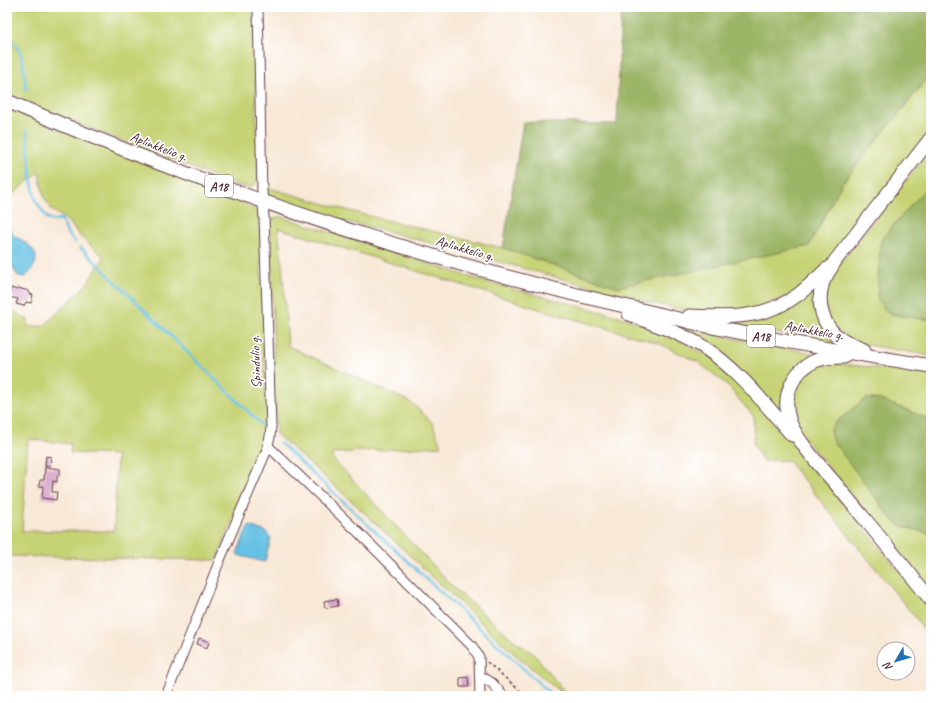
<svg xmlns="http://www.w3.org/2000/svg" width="938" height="703" viewBox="0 0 938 703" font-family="Caveat,sans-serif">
<rect width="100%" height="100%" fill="#fff"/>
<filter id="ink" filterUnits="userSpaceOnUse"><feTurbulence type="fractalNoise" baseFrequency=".025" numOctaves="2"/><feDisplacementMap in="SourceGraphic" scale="8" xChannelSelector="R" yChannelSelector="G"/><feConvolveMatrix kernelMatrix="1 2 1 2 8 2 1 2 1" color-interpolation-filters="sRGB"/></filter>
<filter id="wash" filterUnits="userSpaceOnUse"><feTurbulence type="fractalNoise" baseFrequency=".012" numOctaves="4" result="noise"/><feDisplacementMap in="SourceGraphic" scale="16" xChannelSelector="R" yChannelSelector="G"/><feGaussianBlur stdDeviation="0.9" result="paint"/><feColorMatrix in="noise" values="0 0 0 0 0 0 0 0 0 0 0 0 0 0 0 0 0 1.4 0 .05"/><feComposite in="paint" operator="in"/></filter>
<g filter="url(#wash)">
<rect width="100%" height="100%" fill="#f8e8d6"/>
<g fill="#c6d375" stroke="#887950" fill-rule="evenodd">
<polygon points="7,7 253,7 258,179 254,186 249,188 231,183 33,106 7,94"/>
<polygon points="931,74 931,128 833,256 816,275 796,292 747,313 693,312 647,302 383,230 347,222 272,198 268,194 266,187 361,214 503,248 619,286 809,246 842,183"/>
<path d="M7,109L244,203C251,206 256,209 259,216L267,424L265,436L257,459L218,557L215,560L7,556V307L28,320V327L44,326L87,284L104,257L80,236L69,222L51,209L44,197L39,172L7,199ZM28,439L71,444L70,453L117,455L114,531H22Z"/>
<polygon points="931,149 931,183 883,237 880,245 889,314 931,320 931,356 857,343 846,338 830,323 824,300 826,289 833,272"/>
<polygon points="280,216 483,281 622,317 663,332 712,358 739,381 805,456 931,610 931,640 915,617 789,462 786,460 763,461 753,444 754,417 726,384 698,362 658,343 549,312 278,228 282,263 288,346 408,401 415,406 432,422 441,446 335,453 332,455 332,458 454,588 515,641 535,655 568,696 565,696 512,652 355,504 276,434 270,221"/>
<polygon points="819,282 819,321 827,335 835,344 729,324 743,321"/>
<polygon points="676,327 821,355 805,362 781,416"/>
<polygon points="826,364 842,364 931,374 931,420 881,400 900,526 931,534 931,590 805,439 795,424 791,394 797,381 811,368"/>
</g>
<g fill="#9cb566" stroke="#736a48">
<polygon points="621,7 931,7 931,74 842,183 809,246 618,287 503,248 523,122 617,124"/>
<polygon points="931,183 931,320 889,314 883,308 877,298 880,245 883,237"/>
<polygon points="866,398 881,400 931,420 931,534 900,526 889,516 832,440 830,430 835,423"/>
</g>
<g fill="#66c1e4" stroke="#587088">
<path d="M7,222C10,226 10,230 13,234C16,238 21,239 26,243C41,254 38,265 25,277L18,276C6,260 7,242 7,222Z"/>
<polygon points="250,526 266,532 271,538 265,561 263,562 238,555 237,553 248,527"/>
</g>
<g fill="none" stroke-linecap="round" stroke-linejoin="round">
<g stroke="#66c1e4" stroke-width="2.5">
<path d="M7,38C25,47 24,73 26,90"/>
<polyline points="27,131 31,178 36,201 47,218 54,221 59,219 62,220 67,233 75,242"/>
<polyline points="80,247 265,428"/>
<polyline points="280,443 553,696"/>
<polyline points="905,696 931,693"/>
</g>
</g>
<g id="blocks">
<g fill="#d8abce">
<polygon points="11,288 17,290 18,288 29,291 28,293 33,295 31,303 26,302 24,306 16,304 18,299 9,297"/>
<polygon points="46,456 51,457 50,466 45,466"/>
<polygon points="45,467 60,469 60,475 57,475 57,482 53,481 52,492 57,492 56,500 42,498 43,486 39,486 40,480 44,480"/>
<polygon points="337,599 338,606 325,608 324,601"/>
<polygon points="199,638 209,642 207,648 197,644"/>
<polygon points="468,677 469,687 460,687 460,678"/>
</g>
</g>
</g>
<g filter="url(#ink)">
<use href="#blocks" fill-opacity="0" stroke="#643d45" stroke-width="1"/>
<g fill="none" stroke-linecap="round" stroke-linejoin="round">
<defs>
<g id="minor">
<polyline points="268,446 358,532 472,646 479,657 480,696"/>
<polyline points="480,676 492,683 503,696"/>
<polyline points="166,696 219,562 266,452 270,437 271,427 264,217 262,191 258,7"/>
</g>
<g id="highway">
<path d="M7,101C214,191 430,263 650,312C669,316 688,322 707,326C781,341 856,354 931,366"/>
<path d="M629,314C654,324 679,332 702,346C738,369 764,403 792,435"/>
<path d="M689,316C729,318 766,319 799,294C809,286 818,277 827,269"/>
<path d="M864,350C857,347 848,344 842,340C822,327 816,303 823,282C826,275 832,267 835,261L931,138"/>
<path d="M844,357C834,357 824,357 815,361C792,371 782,397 789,419C795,439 821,467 835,483C867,522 900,561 931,600"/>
</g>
</defs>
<use href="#minor" stroke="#643d45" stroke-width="11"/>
<use href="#highway" stroke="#643d45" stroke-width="15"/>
<polyline stroke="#643d45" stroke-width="1.5" stroke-dasharray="3 3" stroke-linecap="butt" points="487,662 526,696"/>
<use href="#minor" stroke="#fff" stroke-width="9"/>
<use href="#highway" stroke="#fff" stroke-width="13"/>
</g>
</g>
<g text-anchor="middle" stroke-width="3.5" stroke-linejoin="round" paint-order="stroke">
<g fill="#fff" stroke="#80626b" stroke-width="1">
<rect x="205" y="175" width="28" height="22" rx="3"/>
<rect x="747" y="325" width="28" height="22" rx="3"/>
</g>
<g font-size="13" font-weight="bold" fill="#4a1f2b">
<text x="219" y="191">A18</text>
<text x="761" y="341">A18</text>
</g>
<g font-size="14" fill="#4a1f2b" stroke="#fff">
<text transform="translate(159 146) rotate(21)" y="5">Aplinkkelio g.</text>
<text transform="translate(465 248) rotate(16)" y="5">Aplinkkelio g.</text>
<text transform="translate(814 330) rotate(10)" y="5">Aplinkkelio g.</text>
<text transform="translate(255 362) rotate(-92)" y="5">Spindulio g.</text>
</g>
</g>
<rect width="938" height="703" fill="none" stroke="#fff" stroke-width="24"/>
<g transform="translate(896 661) rotate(232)"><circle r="19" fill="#ffffff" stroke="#b7a5aa"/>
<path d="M0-3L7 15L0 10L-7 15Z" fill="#1f6fb2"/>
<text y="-6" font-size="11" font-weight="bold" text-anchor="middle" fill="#4a1f2b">N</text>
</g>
</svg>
